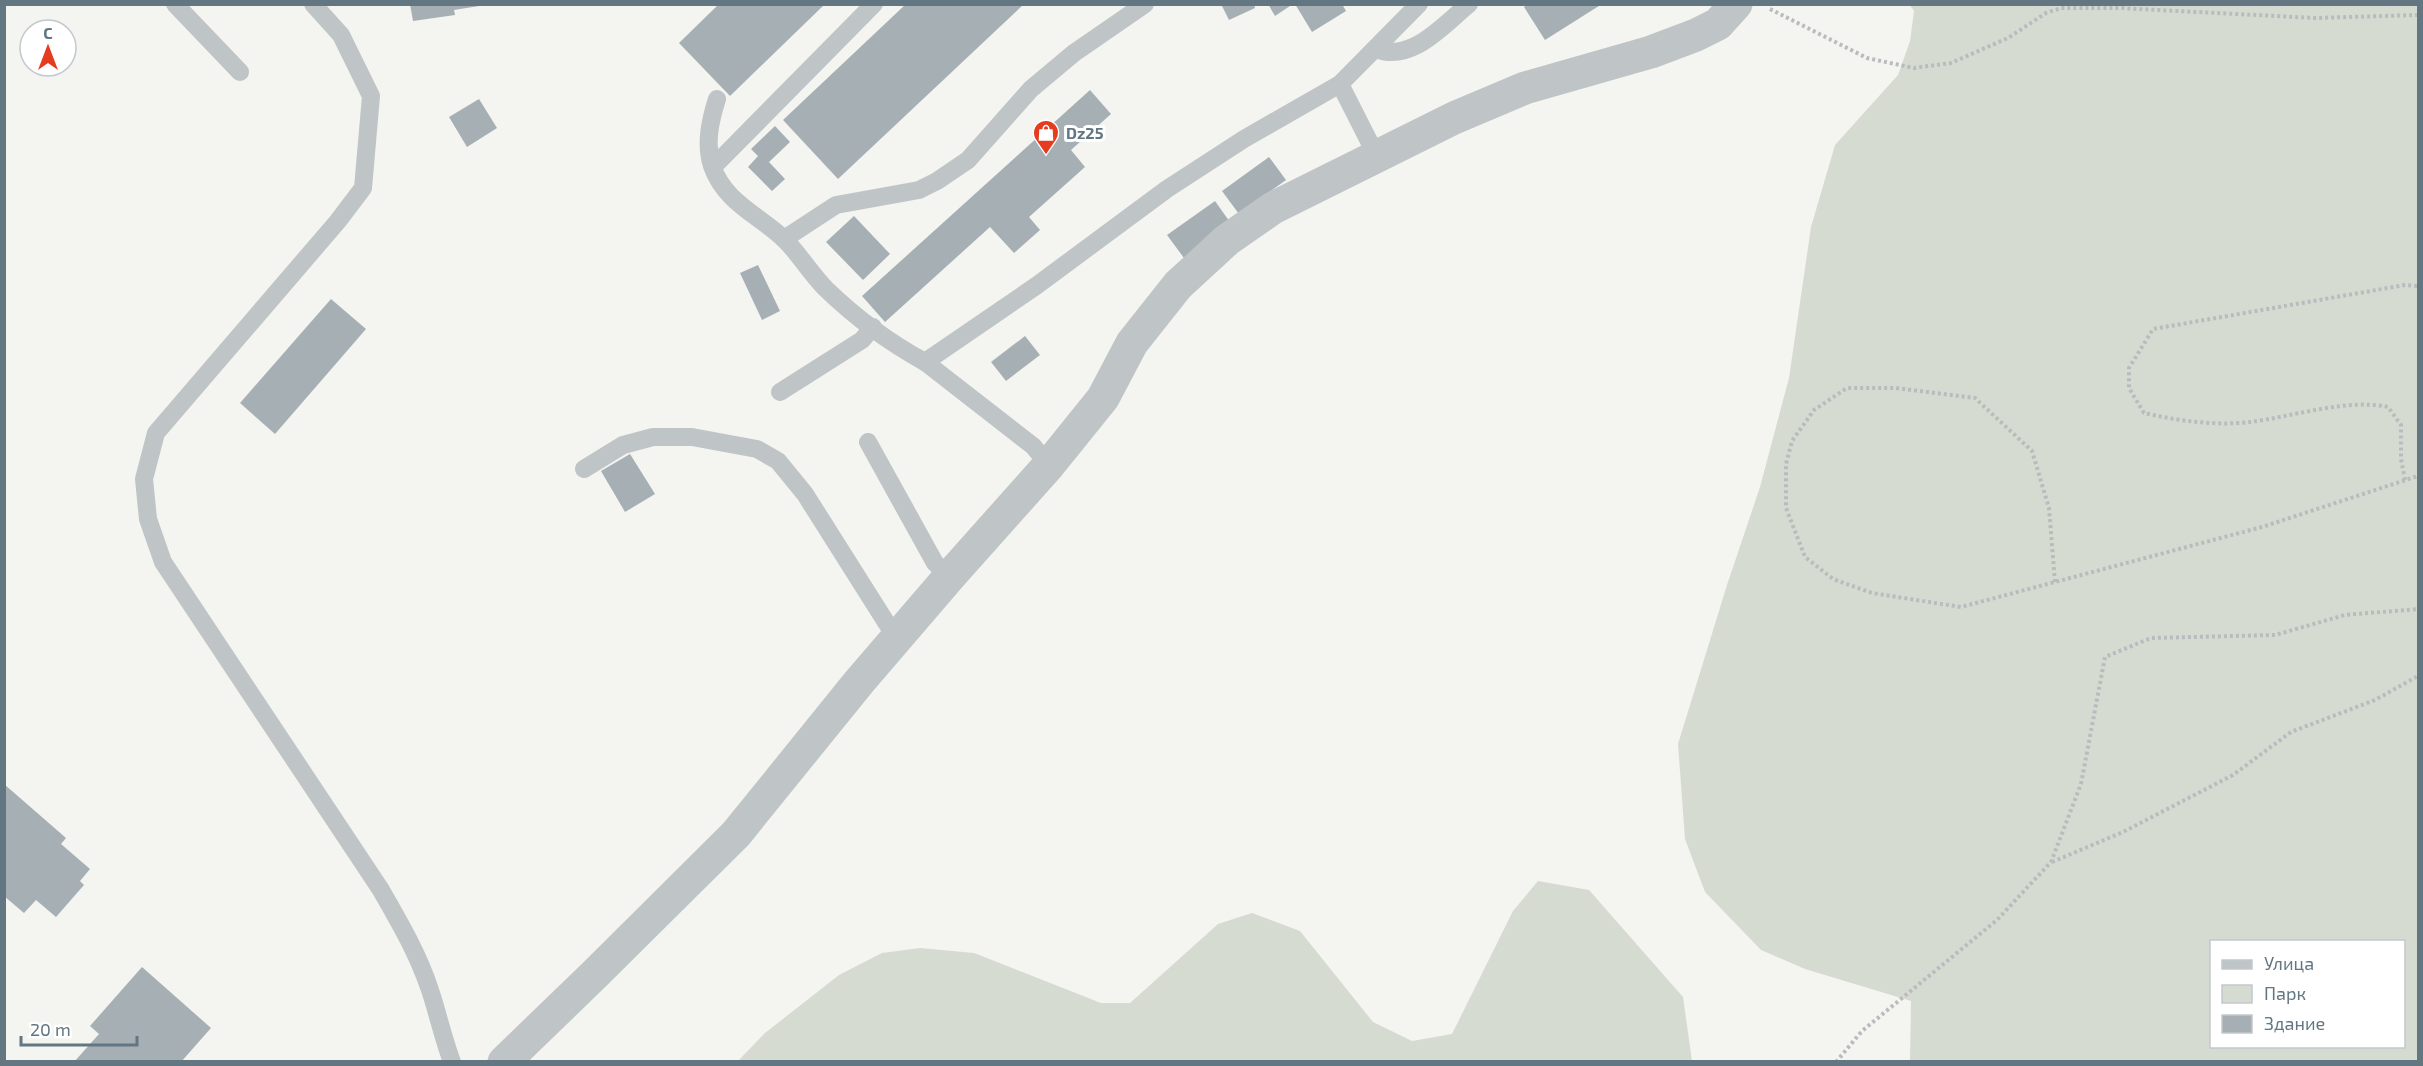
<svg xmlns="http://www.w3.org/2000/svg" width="2423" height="1066" viewBox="0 0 2423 1066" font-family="'Exo 2',sans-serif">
<rect width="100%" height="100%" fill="#f4f4f0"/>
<g fill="#d6dbd1" fill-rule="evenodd">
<path d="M1910,5H2418V1061H1910L1911,1001L1805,969L1761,950L1705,892L1685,839L1678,744L1727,585L1760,487L1789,378L1811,227L1835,145L1898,75L1910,41L1914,11ZM2212,942H2404V1046H2212Z"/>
<polygon points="1538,881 1589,890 1683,997 1692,1061 738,1061 765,1033 839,975 882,953 920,948 974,953 1101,1003 1130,1003 1218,924 1252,913 1300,931 1373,1022 1412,1041 1452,1034 1513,911"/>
</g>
<g fill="#a6b0b4">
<polygon points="410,4 479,4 479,6 454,10 455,15 413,21"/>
<polygon points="719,4 825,4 730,96 679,43"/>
<polygon points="906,4 1024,4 838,179 783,120"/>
<polygon points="1221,4 1254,4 1255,8 1229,20"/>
<polygon points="1268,4 1293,4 1275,16"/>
<polygon points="1295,4 1342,4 1346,11 1312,32"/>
<polygon points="1528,4 1602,4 1545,40 1524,7"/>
<polygon points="1090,90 1111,114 1071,150 1085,167 1029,217 1040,230 1014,253 990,227 885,322 862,296"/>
<polygon points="479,99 497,128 467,147 449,117"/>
<polygon points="775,126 790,142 769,162 785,179 772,191 748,167 758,156 751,149"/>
<polygon points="1269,157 1286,180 1239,214 1222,191"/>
<polygon points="1215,201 1232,225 1184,258 1167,235"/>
<polygon points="854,216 890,254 863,280 826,242"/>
<polygon points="758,265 780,311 762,320 740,273"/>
<polygon points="331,299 366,329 275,434 240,403"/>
<polygon points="1025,336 1040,355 1006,381 991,362"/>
<polygon points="630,454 655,494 625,512 601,471"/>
<polygon points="4,784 66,838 61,844 90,869 80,881 84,885 56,917 36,900 24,913 4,896"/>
<polygon points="142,967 211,1028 181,1062 74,1062 99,1034 90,1026"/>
</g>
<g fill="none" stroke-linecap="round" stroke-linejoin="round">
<g stroke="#b9bcbe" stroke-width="4" stroke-dasharray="3 3" stroke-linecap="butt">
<polyline points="1770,9 1867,58 1914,68 1951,63 2008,38 2046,13 2061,8 2119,8 2315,18 2418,15"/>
<path d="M2405,480L2401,459V425L2388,407C2348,398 2291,417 2250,422C2215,426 2179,421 2144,413L2129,388V368L2153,329L2405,285L2418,286"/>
<polyline points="2055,582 2049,508 2032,451 1975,398 1896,388 1847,388 1814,410 1792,441 1786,464 1786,508 1805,557 1833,579 1872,593 1961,607 2055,582 2262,527 2418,476"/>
<polyline points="2052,862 2123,832 2233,775 2291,732 2375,700 2418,676"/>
<polyline points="1836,1062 1862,1031 1997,920 2051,862 2081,784 2105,657 2151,638 2275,635 2345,615 2418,609"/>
</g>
<g stroke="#bfc4c6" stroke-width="18">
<polyline points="175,4 240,72"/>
<path d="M313,4L341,35L371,96L363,188L338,221L156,433L144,479L148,519L163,562L381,890C400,923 418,954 430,990C438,1014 443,1038 452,1062"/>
<path d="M1376,49C1412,63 1443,25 1469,4"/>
<polyline points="1340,84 1376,155"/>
<path d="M717,99C710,121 705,144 712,166C725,203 759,215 785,240C800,255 811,274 826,289C855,317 890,343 925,362L1036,286L1167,189L1244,139L1340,84L1419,4"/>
<polyline points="713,167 874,4"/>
<polyline points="784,239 836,205 919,190 937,181 968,160 1031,89 1074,53 1145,4"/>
<polyline points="925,362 1033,446 1049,465"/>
<polyline points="780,392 862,340 873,327"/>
<polyline points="868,442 935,563 950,576"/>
<polyline points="584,469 623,445 653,437 692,437 757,449 778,461 805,494 896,638"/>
</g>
<polyline stroke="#bfc4c6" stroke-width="33" points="504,1062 594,975 736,834 859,682 950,576 1049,465 1103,398 1132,343 1178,285 1227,240 1273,208 1454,118 1525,88 1651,52 1696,35 1718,24 1736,4"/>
</g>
<defs>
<symbol id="shop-pin" viewBox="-11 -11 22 30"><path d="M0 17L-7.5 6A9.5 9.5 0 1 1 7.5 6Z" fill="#e53b1f" stroke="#fff"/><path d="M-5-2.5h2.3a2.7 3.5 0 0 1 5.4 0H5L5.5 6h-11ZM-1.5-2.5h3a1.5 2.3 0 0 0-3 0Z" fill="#fff"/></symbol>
</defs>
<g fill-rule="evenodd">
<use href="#shop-pin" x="1031" y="118" width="30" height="40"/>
</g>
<g text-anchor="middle" stroke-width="6" stroke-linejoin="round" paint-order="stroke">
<g font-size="16" font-weight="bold" fill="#637782" stroke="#fff" text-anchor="start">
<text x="1066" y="139">Dz25</text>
</g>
</g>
<rect width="2423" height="1066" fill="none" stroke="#637782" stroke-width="12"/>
<rect x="2210" y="940" width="195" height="108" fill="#ffffff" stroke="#c1c9cd" stroke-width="1.5"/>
<rect x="2222" y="960" width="30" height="9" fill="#bfc4c6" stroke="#c1c9cd" stroke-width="1.5"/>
<text x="2264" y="970" font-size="18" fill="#637782">Улица</text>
<rect x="2222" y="985" width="30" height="18" fill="#d6dbd1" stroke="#c1c9cd" stroke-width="1.5"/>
<text x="2264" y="1000" font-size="18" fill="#637782">Парк</text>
<rect x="2222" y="1015" width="30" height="18" fill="#a6b0b4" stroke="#c1c9cd" stroke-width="1.5"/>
<text x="2264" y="1030" font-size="18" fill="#637782">Здание</text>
<g transform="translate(48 48)"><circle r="28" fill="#ffffff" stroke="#c1c9cd" stroke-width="1.5"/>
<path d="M0-4.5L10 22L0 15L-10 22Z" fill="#e53b1f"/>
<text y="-9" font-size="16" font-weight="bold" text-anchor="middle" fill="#637782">С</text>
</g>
<path d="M21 1036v9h116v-9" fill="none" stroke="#637782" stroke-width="3"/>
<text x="30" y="1036" font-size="18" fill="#637782" stroke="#ffffff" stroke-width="4.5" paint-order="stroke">20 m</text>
</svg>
